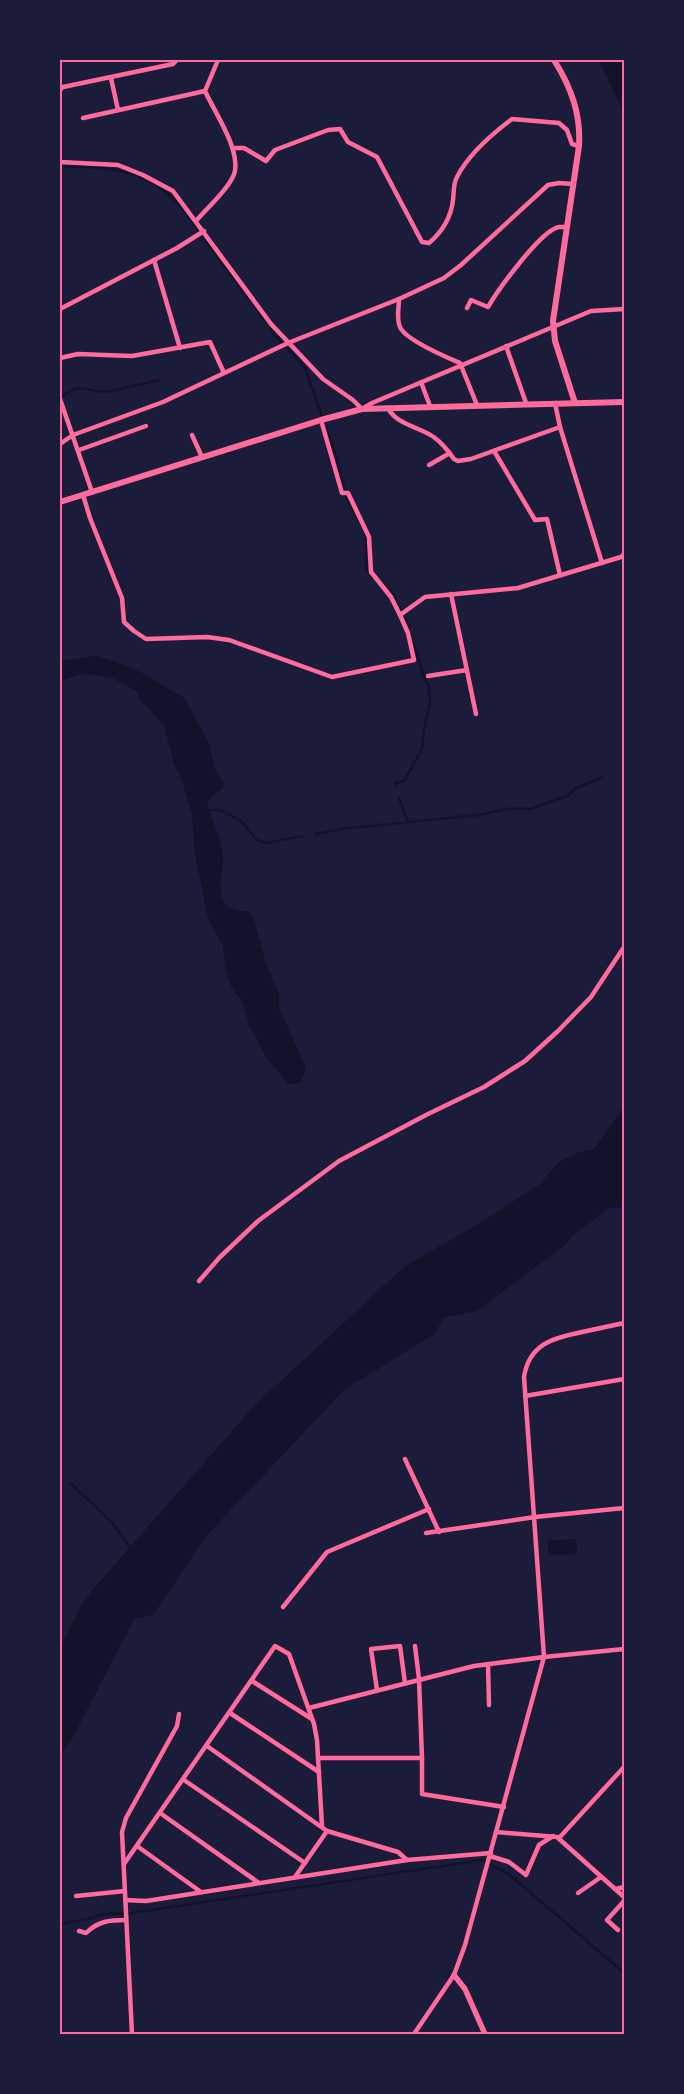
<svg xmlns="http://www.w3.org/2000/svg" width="684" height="2094" viewBox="0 0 684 2094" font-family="'Sofia Sans Condensed',sans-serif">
<rect width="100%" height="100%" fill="#1b1b3a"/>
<g fill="#12122b">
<polygon points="599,60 624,60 624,113"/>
<path d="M95,655L122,664L142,673L184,698L208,741L215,769L223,781V789L213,795L207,804C211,819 219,833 222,848C227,872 206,913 248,911L253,916L266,964L279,994V1008L306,1068L301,1082L291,1085L287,1083L267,1058L250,1027L241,999L235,993L230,984L225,967L223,947L208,918L195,855L192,815L181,777L175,767L164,725L141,701L136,691L115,679L98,675L82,674L60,681V660L77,659Z"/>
<polygon points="624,1106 624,1205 619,1208 609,1208 571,1237 565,1245 477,1311 443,1318 435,1334 345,1389 207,1535 153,1615 134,1619 71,1741 60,1754 60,1648 84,1600 159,1514 255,1405 404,1267 476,1225 539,1185 559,1162 579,1152 594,1149"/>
<polygon points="576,1539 577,1554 548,1555 548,1540"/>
</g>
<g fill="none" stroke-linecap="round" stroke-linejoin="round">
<g stroke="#12122b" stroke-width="2.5">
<path d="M60,167C103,166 147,169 178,203L276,336L305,368L337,459L346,497L361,525"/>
<path d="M60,398C82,379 85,393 107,392L159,380"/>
<path d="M365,532C369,546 361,567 372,578"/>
<polyline points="383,584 392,593 405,617 424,677 429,687 430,702 424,730 422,749 404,781 395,783 396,786"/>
<polyline points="399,798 408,822"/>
<polyline points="206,810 221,810 241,821 257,840 266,843 303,836"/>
<polyline points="316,834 340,829 478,815 513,808 530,809 567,796 576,788 603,777"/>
<path d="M70,1483C92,1504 116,1522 131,1550"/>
<polyline points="60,1924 89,1919 103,1914 132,1913 482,1860 510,1875 624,1973"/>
</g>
<g stroke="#ff6b9d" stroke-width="4.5">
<polyline points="111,78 118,110"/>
<polyline points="60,90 63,87 173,64 177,60"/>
<polyline points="83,118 205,91"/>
<path d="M233,148H244L266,161L275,150L328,130L340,129L348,142L377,157L422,242L429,243C442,232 451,217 453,200C454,193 453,184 457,177C468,155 492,134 512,119L559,123L567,130L572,144L579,146"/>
<polyline points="60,162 118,165 143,175 173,191 271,324 323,379 353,400 362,409 372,403 591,311 624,309"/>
<path d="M196,221C206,209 232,186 235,171C239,147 215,113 205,91L218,60"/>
<polyline points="154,260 180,348"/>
<path d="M399,299C399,308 396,318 400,327C405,340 446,357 460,363L477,405"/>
<path d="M467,308L471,300L488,307C498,290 541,230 559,227C560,227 566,227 567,227"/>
<polyline points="60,309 177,248 204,231"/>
<polyline points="506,346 526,403"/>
<polyline points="60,358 78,354 132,356 210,342 224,373"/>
<polyline points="421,382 430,406"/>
<polyline points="60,399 92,492"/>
<path d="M388,408C396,425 421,427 435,438C442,443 449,452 454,459L458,461L471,459L560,427L555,403"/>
<polyline points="560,427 602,563"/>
<polyline points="192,435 202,457"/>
<polyline points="60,444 73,435 163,402 288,343 399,299 444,278 461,265 548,185 559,183 573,184"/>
<polyline points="79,450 146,426"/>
<polyline points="494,451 535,520 547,519 560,575"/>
<polyline points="429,465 450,453"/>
<polyline points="83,495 90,518 122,598 124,622 134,631 146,639 207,637 229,640 332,677 414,660 408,633 400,615 391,597 371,572 369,537 348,493 342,493 321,420"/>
<polyline points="451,594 476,714"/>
<polyline points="400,615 425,597 518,588 621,557 624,554"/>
<polyline points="428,676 467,670"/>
<polyline points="199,1281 220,1257 258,1221 339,1161 426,1115 484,1087 525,1061 558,1031 591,997 624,947"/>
<polyline points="525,1396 624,1379"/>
<polyline points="405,1459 439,1532"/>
<polyline points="426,1533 535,1517 624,1508"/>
<polyline points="283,1607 327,1552 429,1509"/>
<polyline points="415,1646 419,1679 422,1758"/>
<polyline points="488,1664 489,1705"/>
<polyline points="252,1681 312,1719"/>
<polyline points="377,1690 371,1649 400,1646 405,1683"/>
<polyline points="309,1708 474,1666 544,1657 624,1649"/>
<polyline points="230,1713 319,1772"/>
<polyline points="207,1746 327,1831 398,1852 407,1860"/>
<polyline points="318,1758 422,1758 422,1794 504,1807"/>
<polyline points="184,1780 305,1863"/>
<polyline points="160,1813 259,1883"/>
<polyline points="496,1832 557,1837 624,1897"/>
<polyline points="559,1838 624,1767"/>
<polyline points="137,1846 201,1892"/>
<polyline points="490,1856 509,1862 526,1875 539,1845 553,1836"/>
<polyline points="124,1864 275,1646 289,1654 314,1724 317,1740 322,1826"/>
<polyline points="295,1877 327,1831"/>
<polyline points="616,1889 624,1887"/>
<polyline points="578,1893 601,1877"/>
<polyline points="76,1896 125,1891"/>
<polyline points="125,1900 146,1901 407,1860 491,1853"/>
<polyline points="618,1930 607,1920 624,1901"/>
<path d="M79,1931L86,1933C98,1921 110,1920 126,1920"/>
<polyline points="132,2034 122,1832 126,1818 177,1726 179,1714"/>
<path d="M414,2034L454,1975L465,1945L544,1657L524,1377C529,1344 553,1338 582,1332C596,1329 610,1326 624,1323"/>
</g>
<polyline stroke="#ff6b9d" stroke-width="5.5" points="454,1975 465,1989 485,2034"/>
<g stroke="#ff6b9d" stroke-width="6">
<path d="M554,60C571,87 581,114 579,146L553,321L555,341L575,403"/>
<polyline points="60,502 321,420 362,409 624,402"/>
</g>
</g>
<rect width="684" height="2094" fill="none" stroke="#1b1b3a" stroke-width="122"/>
<rect x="61" y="61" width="562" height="1972" fill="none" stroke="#ff6b9d" stroke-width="2"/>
</svg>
